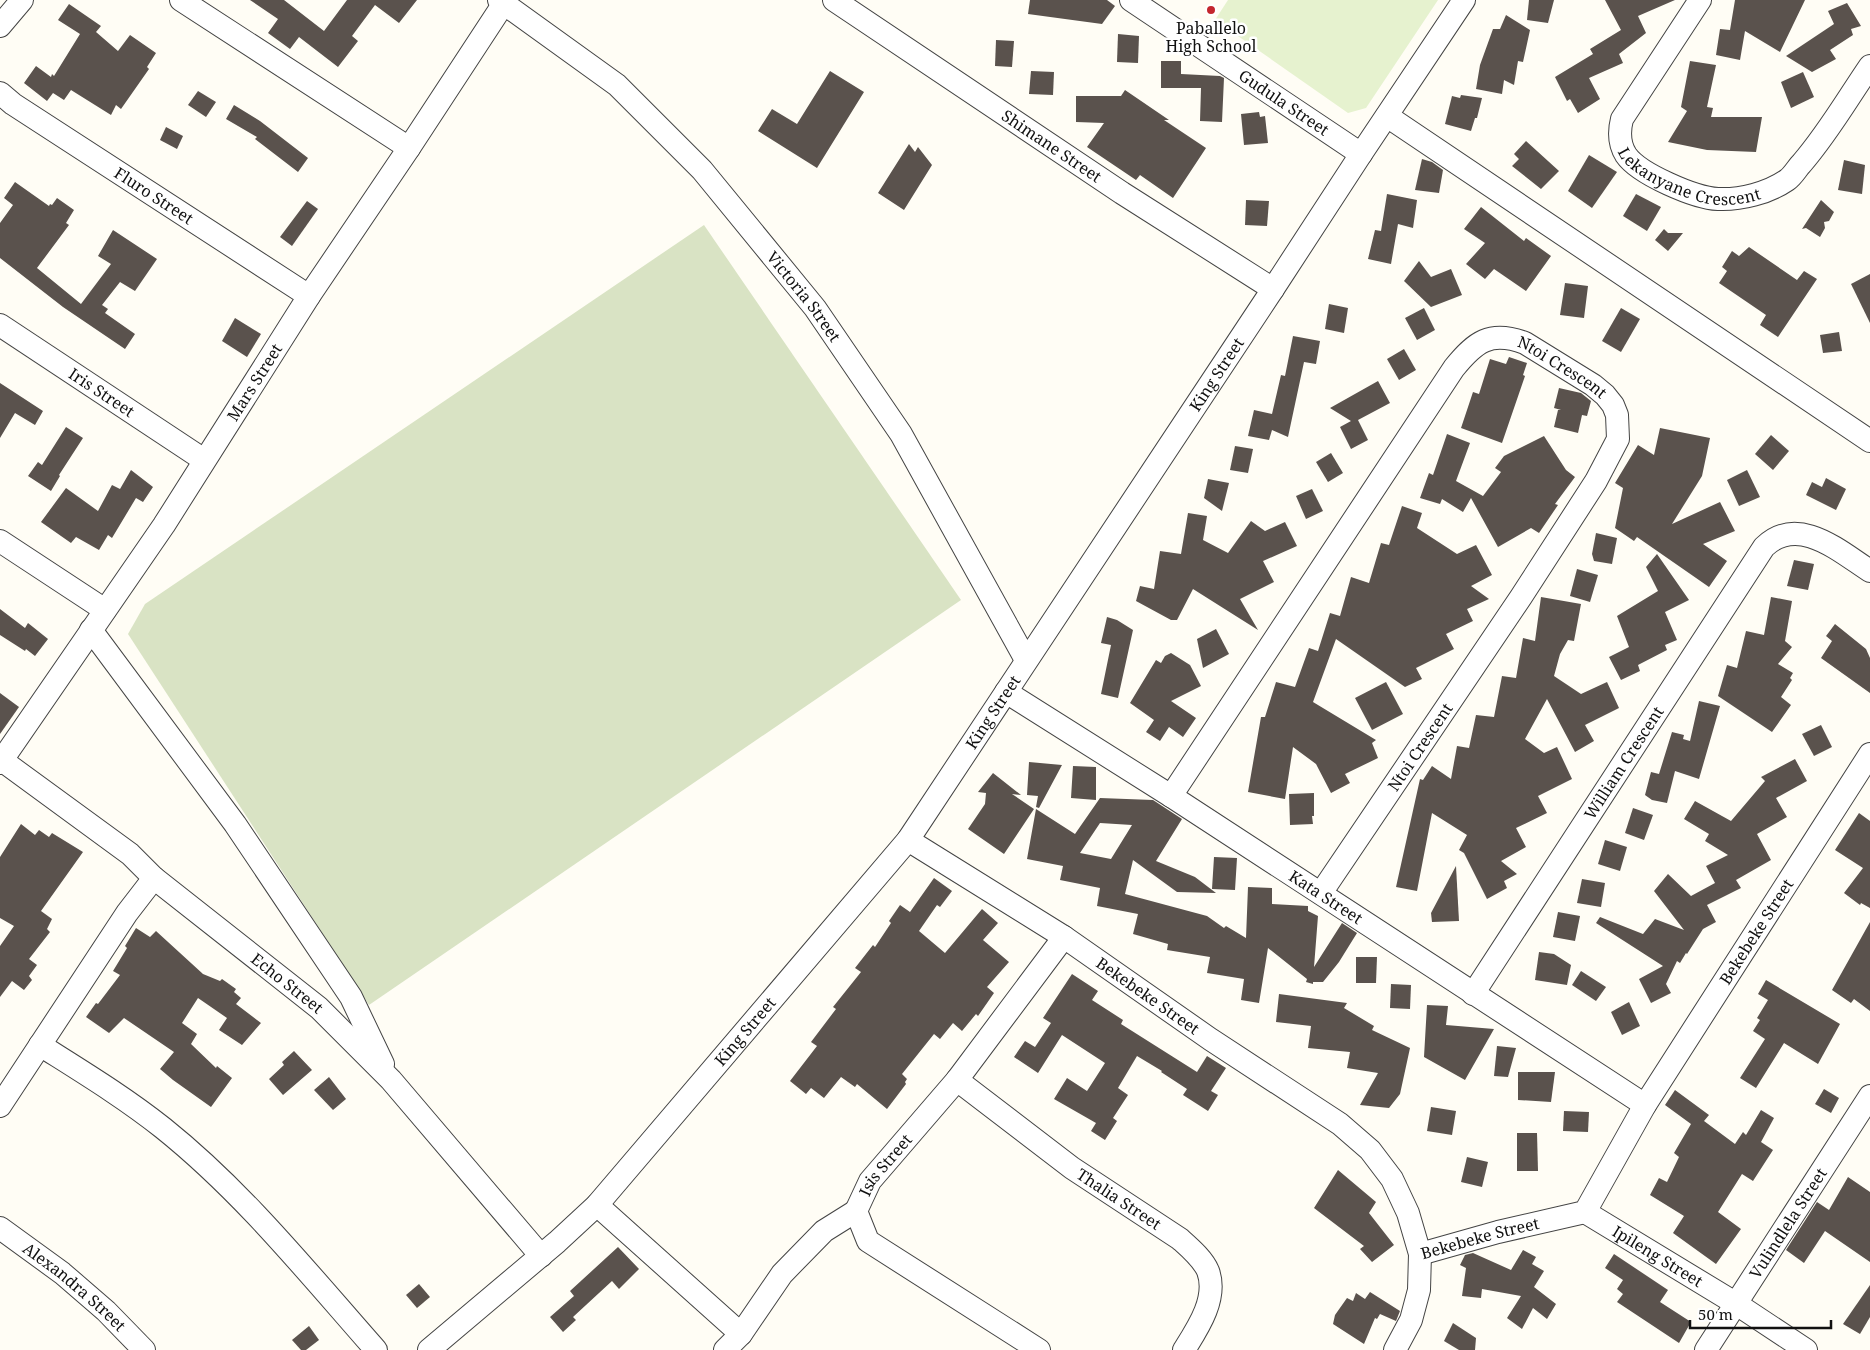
<svg xmlns="http://www.w3.org/2000/svg" width="1870" height="1350" viewBox="0 0 1870 1350" font-family="'Noto Serif',serif">
<rect width="100%" height="100%" fill="#fffdf5"/>
<polygon fill="#d9e3c4" points="704,225 961,600 369,1005 128,634 145,604"/>
<polygon fill="#e6f2cf" points="1228,0 1438,0 1366,108 1348,113 1215,20"/>
<g fill="#5a524d" fill-rule="evenodd">
<polygon points="250,0 284,0 324,31 347,0 417,0 399,23 375,5 352,36 358,41 338,67 299,37 290,49 268,33 278,19"/>
<polygon points="1030,0 1107,0 1115,6 1102,24 1028,14"/>
<polygon points="1529,0 1554,0 1548,23 1527,20"/>
<polygon points="1605,0 1675,0 1638,16 1646,33 1619,54 1623,63 1589,78 1600,99 1578,113 1570,99 1567,101 1555,77 1593,54 1590,49 1621,30"/>
<polygon points="1735,0 1805,0 1780,52 1745,31 1740,60 1716,55 1720,29 1730,30"/>
<polygon points="1847,3 1861,26 1851,29 1853,35 1830,50 1836,59 1812,72 1786,56 1834,24 1828,11"/>
<polygon points="69,4 101,26 96,32 118,51 130,35 156,53 147,67 149,69 121,109 116,105 111,115 71,90 64,100 53,93 47,101 24,83 36,66 51,77 52,74 54,76 80,34 58,20"/>
<polygon points="1506,15 1530,30 1523,62 1518,61 1514,85 1504,80 1502,94 1476,89 1480,65 1493,29 1500,29"/>
<polygon points="1118,34 1139,36 1138,63 1117,62"/>
<polygon points="996,40 1014,41 1012,67 995,66"/>
<polygon points="1161,61 1181,61 1181,74 1220,76 1224,78 1222,122 1200,121 1201,88 1161,88"/>
<polygon points="1690,61 1716,65 1707,107 1713,108 1711,117 1762,117 1756,152 1707,150 1668,142 1687,111 1681,107"/>
<polygon points="830,71 864,92 817,168 758,131 772,109 797,124"/>
<polygon points="1031,71 1054,72 1053,95 1029,94"/>
<polygon points="1803,72 1814,97 1791,108 1781,82"/>
<polygon points="1125,90 1169,120 1164,120 1206,148 1173,198 1140,175 1136,180 1087,147 1104,123 1076,122 1076,96 1121,96"/>
<polygon points="198,91 216,102 206,117 188,105"/>
<polygon points="1461,95 1482,98 1477,118 1475,118 1471,131 1445,124 1452,96 1460,98"/>
<polygon points="234,105 260,121 308,158 298,172 255,139 257,137 226,119"/>
<polygon points="1259,112 1260,117 1265,116 1268,143 1244,145 1241,114"/>
<polygon points="166,127 183,136 177,149 160,140"/>
<polygon points="1526,141 1559,171 1541,189 1512,166 1519,159 1514,154"/>
<polygon points="909,144 915,152 918,147 932,165 904,210 878,193"/>
<polygon points="1589,155 1617,172 1592,208 1568,191"/>
<polygon points="1422,159 1432,162 1443,170 1439,193 1415,190"/>
<polygon points="1844,160 1865,165 1862,194 1838,190"/>
<polygon points="15,182 49,206 50,204 52,205 57,198 74,210 66,223 69,225 37,268 81,304 111,264 98,256 113,230 157,259 135,291 120,282 102,305 108,309 105,313 135,334 125,349 63,307 0,258 0,223 13,205 4,198"/>
<polygon points="1387,194 1417,200 1413,228 1398,224 1391,264 1368,259 1375,230 1381,231"/>
<polygon points="1636,194 1661,207 1647,231 1623,216"/>
<polygon points="1246,200 1269,201 1267,226 1245,225"/>
<polygon points="1821,200 1834,212 1829,221 1824,222 1825,228 1820,237 1806,228 1802,229"/>
<polygon points="307,201 318,209 292,246 280,237"/>
<polygon points="1481,207 1524,241 1526,238 1551,256 1526,291 1494,269 1485,279 1466,264 1485,243 1464,229"/>
<polygon points="1664,229 1668,233 1683,233 1668,251 1655,240"/>
<polygon points="1749,247 1797,280 1804,271 1817,279 1778,337 1760,325 1766,315 1719,283 1727,271 1722,267 1732,251 1739,256"/>
<polygon points="1419,261 1431,277 1451,269 1462,295 1431,307 1404,281"/>
<polygon points="1870,274 1870,323 1851,284"/>
<polygon points="1565,283 1588,286 1584,318 1560,315"/>
<polygon points="1329,304 1348,308 1344,333 1325,329"/>
<polygon points="1424,308 1435,330 1417,340 1405,318"/>
<polygon points="1621,308 1640,319 1621,352 1602,341"/>
<polygon points="235,318 261,334 247,357 222,341"/>
<polygon points="1839,332 1842,351 1823,353 1820,335"/>
<polygon points="1293,336 1320,341 1316,364 1304,362 1288,437 1272,430 1269,440 1248,436 1254,410 1272,414 1281,375 1285,376"/>
<polygon points="1404,349 1416,370 1399,380 1387,359"/>
<polygon points="1509,357 1527,363 1523,375 1525,376 1502,443 1461,428 1473,392 1479,394 1490,359 1506,364"/>
<polygon points="1378,381 1390,403 1358,420 1368,440 1351,449 1340,427 1351,421 1330,408"/>
<polygon points="0,383 43,411 35,425 15,413 0,438"/>
<polygon points="1559,388 1581,393 1591,401 1587,416 1582,415 1578,433 1554,427 1558,410 1561,410 1554,408"/>
<polygon points="66,427 83,438 59,475 60,476 51,491 28,476 38,462 42,465"/>
<polygon points="1660,428 1710,438 1702,476 1672,524 1720,502 1735,531 1703,544 1727,561 1709,587 1637,537 1634,541 1615,528 1623,488 1615,483 1638,445 1654,455"/>
<polygon points="1447,434 1470,443 1456,481 1483,496 1501,472 1495,468 1504,456 1544,436 1566,470 1575,477 1555,504 1558,505 1539,533 1531,528 1498,547 1471,498 1463,512 1442,499 1440,504 1420,498 1429,473 1433,475"/>
<polygon points="1771,435 1789,451 1773,470 1755,454"/>
<polygon points="1235,446 1253,449 1248,473 1230,470"/>
<polygon points="1331,453 1343,473 1328,482 1316,462"/>
<polygon points="131,470 153,487 143,502 136,498 112,538 108,535 99,550 76,537 71,543 41,522 66,488 98,511 112,485 120,489"/>
<polygon points="1747,470 1760,497 1739,506 1727,480"/>
<polygon points="1826,478 1846,489 1836,510 1806,495 1812,482 1822,487"/>
<polygon points="1208,479 1229,483 1222,511 1204,498"/>
<polygon points="1312,489 1323,511 1306,519 1296,496"/>
<polygon points="1402,506 1422,513 1417,528 1457,554 1476,545 1492,575 1471,586 1489,599 1467,609 1473,621 1446,634 1454,649 1416,668 1422,679 1405,687 1336,639 1313,702 1376,740 1372,743 1378,758 1345,774 1350,783 1331,793 1316,764 1293,747 1285,799 1248,792 1261,717 1265,717 1276,682 1295,687 1309,648 1318,651 1330,613 1340,616 1351,577 1369,583 1381,543 1389,545"/>
<polygon points="1188,513 1207,516 1203,540 1228,553 1251,521 1265,531 1285,522 1297,546 1263,561 1274,582 1240,599 1258,630 1193,589 1177,620 1171,620 1136,601 1140,586 1154,589 1160,551 1181,554"/>
<polygon points="1596,533 1617,538 1612,564 1594,561 1592,554"/>
<polygon points="1657,554 1689,600 1665,612 1677,640 1665,645 1667,650 1638,665 1640,671 1621,680 1609,657 1629,647 1617,616 1658,591 1646,567"/>
<polygon points="1794,560 1814,564 1808,590 1787,586"/>
<polygon points="1577,569 1598,575 1590,602 1570,596"/>
<polygon points="1541,597 1581,604 1574,641 1568,640 1560,654 1554,676 1581,694 1607,682 1619,708 1585,725 1594,741 1575,752 1547,699 1525,739 1544,753 1557,747 1572,779 1538,796 1547,813 1516,828 1526,847 1501,861 1517,874 1504,881 1507,888 1487,899 1464,853 1459,850 1467,835 1432,813 1417,891 1396,887 1420,779 1423,780 1432,766 1451,779 1457,746 1469,748 1476,715 1494,717 1502,676 1516,678 1523,638 1535,641"/>
<polygon points="1771,597 1792,601 1785,641 1792,647 1778,664 1793,673 1790,678 1792,680 1781,697 1791,705 1772,732 1718,696 1727,665 1737,668 1746,631 1764,635"/>
<polygon points="0,609 25,628 28,623 48,639 35,656 26,649 25,651 0,635"/>
<polygon points="1107,617 1117,620 1133,630 1118,698 1101,694 1111,645 1101,643"/>
<polygon points="1835,624 1866,649 1870,658 1870,693 1821,658 1832,641 1826,636"/>
<polygon points="1216,629 1229,654 1203,668 1197,639"/>
<polygon points="1171,653 1190,665 1201,686 1171,701 1196,718 1183,737 1169,727 1160,741 1146,732 1154,720 1130,703 1156,660 1161,663 1165,656"/>
<polygon points="1386,682 1403,714 1372,730 1355,698"/>
<polygon points="0,693 19,707 0,734"/>
<polygon points="1699,701 1720,706 1699,779 1675,771 1667,803 1652,800 1645,795 1651,772 1659,774 1672,732 1684,735 1683,739 1690,741"/>
<polygon points="1821,725 1832,747 1814,756 1802,734"/>
<polygon points="1795,759 1807,781 1776,798 1787,817 1757,834 1771,860 1736,880 1741,888 1707,905 1716,922 1703,929 1687,954 1686,953 1680,963 1677,961 1666,984 1671,993 1651,1003 1639,979 1663,966 1596,923 1600,917 1643,934 1655,919 1684,930 1654,891 1668,874 1691,896 1715,883 1706,866 1728,855 1705,841 1709,834 1684,819 1695,801 1731,821 1765,781 1761,777"/>
<polygon points="1029,762 1062,765 1039,808 1036,807 1038,796 1027,795"/>
<polygon points="1073,766 1096,767 1096,800 1071,798"/>
<polygon points="993,773 1021,795 1012,794 1034,809 1004,854 968,829 985,804 986,793 978,792"/>
<polygon points="1314,793 1314,816 1312,816 1313,824 1290,825 1289,794"/>
<path d="M1100,798L1153,800L1182,819L1156,861L1195,877L1216,893L1177,892L1133,860L1125,894L1207,916L1224,928L1226,926L1246,938L1248,887L1272,888V904L1308,906V911L1318,916L1314,967L1342,923L1357,933L1339,962L1323,982H1313V984L1306,982L1307,979L1268,948L1259,1003L1241,1000L1244,979L1207,973L1210,957L1167,950L1168,944L1133,934L1138,914L1097,906L1100,888L1060,880L1063,866L1027,859L1036,809L1075,834ZM1100,823L1132,825L1111,859L1080,853Z"/>
<polygon points="1633,808 1653,815 1644,840 1625,833"/>
<polygon points="1859,813 1870,821 1870,908 1861,903 1860,905 1844,893 1863,868 1835,850"/>
<polygon points="21,824 35,835 39,830 49,837 52,833 83,852 41,911 52,919 47,929 50,932 29,959 37,965 29,976 32,980 24,990 12,981 0,997 0,946 14,926 0,918 0,857"/>
<polygon points="1605,840 1627,847 1620,871 1598,864"/>
<polygon points="1214,857 1237,858 1235,890 1212,889"/>
<polygon points="1456,866 1459,921 1432,922 1431,913"/>
<polygon points="934,878 952,891 940,907 937,905 919,931 945,953 982,909 998,923 983,940 1009,962 987,987 994,993 978,1016 976,1014 962,1031 953,1023 940,1039 934,1034 902,1074 907,1079 905,1082 906,1084 887,1109 857,1084 855,1087 841,1077 824,1098 811,1088 806,1094 790,1081 817,1046 811,1042 836,1009 833,1007 861,972 855,968 873,945 875,947 891,923 889,921 900,905 910,912"/>
<polygon points="1582,879 1605,883 1601,907 1577,903"/>
<polygon points="1558,912 1580,916 1575,941 1553,937"/>
<polygon points="1870,922 1870,1011 1854,999 1851,1003 1832,990"/>
<polygon points="136,928 150,937 156,931 203,974 220,981 222,979 236,989 234,992 241,998 236,1004 261,1023 242,1045 219,1030 227,1018 198,998 182,1023 197,1034 191,1044 216,1068 217,1066 232,1078 211,1107 173,1080 160,1069 174,1052 124,1018 109,1033 86,1017 96,1003 98,1004 120,975 113,971 127,948 125,946"/>
<polygon points="1539,952 1554,954 1571,965 1567,985 1535,980"/>
<polygon points="1356,957 1377,957 1376,983 1356,983"/>
<polygon points="1581,971 1606,987 1596,1001 1572,985"/>
<polygon points="1072,974 1098,991 1092,1000 1123,1020 1121,1024 1197,1072 1207,1056 1226,1068 1211,1091 1218,1095 1208,1111 1183,1095 1187,1089 1161,1072 1162,1071 1137,1056 1118,1088 1128,1095 1113,1118 1117,1121 1105,1140 1091,1131 1096,1123 1054,1099 1067,1078 1087,1091 1105,1063 1062,1035 1038,1073 1014,1057 1025,1041 1035,1047 1051,1023 1043,1018"/>
<polygon points="1766,980 1840,1024 1818,1064 1784,1043 1756,1088 1740,1078 1765,1039 1753,1031 1760,1020 1757,1018 1768,1000 1758,994"/>
<polygon points="1391,984 1411,985 1410,1009 1390,1008"/>
<polygon points="1279,994 1347,1003 1344,1008 1374,1026 1372,1030 1410,1048 1400,1094 1389,1108 1360,1105 1378,1073 1347,1068 1350,1052 1308,1048 1311,1026 1276,1022"/>
<polygon points="1629,1002 1640,1026 1622,1035 1611,1012"/>
<polygon points="1427,1005 1448,1006 1446,1025 1494,1029 1465,1080 1424,1057"/>
<polygon points="1497,1046 1516,1048 1508,1077 1494,1076"/>
<polygon points="294,1051 312,1070 283,1095 269,1079 284,1065 282,1062"/>
<polygon points="1518,1072 1555,1072 1551,1102 1518,1100"/>
<polygon points="329,1077 346,1099 333,1110 314,1090"/>
<polygon points="1824,1089 1839,1098 1831,1113 1815,1104"/>
<polygon points="1675,1090 1709,1115 1704,1121 1735,1144 1743,1132 1746,1135 1761,1110 1774,1118 1761,1142 1773,1150 1753,1181 1742,1174 1718,1212 1741,1229 1716,1264 1673,1233 1684,1216 1650,1195 1659,1178 1667,1182 1679,1157 1674,1153 1691,1124 1665,1105"/>
<polygon points="1431,1107 1456,1111 1452,1135 1427,1131"/>
<polygon points="1564,1111 1589,1112 1588,1132 1563,1131"/>
<polygon points="1517,1133 1537,1133 1538,1171 1517,1171"/>
<polygon points="1467,1157 1488,1162 1482,1187 1461,1182"/>
<polygon points="1338,1170 1376,1202 1369,1213 1394,1245 1372,1262 1360,1249 1364,1246 1314,1208"/>
<polygon points="1848,1177 1870,1192 1870,1262 1825,1231 1804,1263 1786,1250 1817,1202 1829,1210"/>
<polygon points="618,1247 639,1269 619,1289 612,1281 573,1317 576,1320 563,1332 550,1317 574,1296 570,1291"/>
<polygon points="1523,1250 1536,1257 1532,1264 1544,1271 1534,1287 1556,1304 1547,1319 1533,1308 1522,1329 1507,1318 1521,1296 1482,1289 1481,1298 1462,1296 1466,1268 1460,1265 1465,1255 1473,1253 1511,1270"/>
<polygon points="1614,1254 1668,1290 1660,1302 1691,1322 1679,1343 1617,1302 1623,1294 1617,1289 1623,1280 1605,1268"/>
<polygon points="419,1284 430,1297 417,1308 406,1295"/>
<polygon points="1870,1285 1870,1317 1860,1334 1843,1324"/>
<polygon points="1370,1292 1400,1311 1396,1321 1380,1314 1377,1319 1375,1318 1364,1344 1333,1324 1335,1315 1347,1298 1353,1301 1356,1293 1365,1299"/>
<polygon points="1453,1323 1476,1338 1475,1350 1459,1350 1444,1341"/>
<polygon points="309,1326 319,1340 306,1350 301,1350 292,1340"/>
</g>
<g fill="none" stroke-linecap="round" stroke-linejoin="round">
<defs>
<g id="minor">
<polyline points="181,0 409,148"/>
<path id="s1" d="M499,0L617,85L702,170L815,308L901,434L1026,660"/>
<path id="s2" d="M834,0L1122,193L1273,289"/>
<path id="s3" d="M1131,0L1361,154"/>
<path id="s4" d="M1700,0L1622,119C1619,131 1619,144 1626,155C1639,174 1695,198 1718,199C1741,200 1768,193 1787,180C1793,176 1797,168 1802,163C1828,133 1848,98 1870,66"/>
<polyline points="0,26 22,0"/>
<path id="s5" d="M0,93L13,104L309,296"/>
<polyline points="1387,116 1870,441"/>
<path id="s6" d="M0,325L204,460"/>
<polyline points="0,541 105,610"/>
<polyline points="91,630 235,824 351,997 383,1064"/>
<path id="s7" d="M1006,692L1171,796L1645,1105"/>
<polyline points="0,759 130,854 154,878"/>
<path id="s8" d="M0,763L164,525L309,296L409,148L506,0"/>
<path id="s9" d="M1171,796L1454,368C1475,342 1490,330 1525,343L1593,385L1605,395L1613,405L1617,415L1618,439L1596,481L1521,597L1321,893"/>
<path id="s10" d="M908,840L1064,937L1210,1039L1340,1124L1370,1150L1392,1179L1408,1213L1420,1254L1419,1290L1411,1320L1395,1350"/>
<path id="s11" d="M1473,994L1764,547C1798,514 1839,551 1870,571"/>
<path d="M40,1045C81,1071 124,1097 163,1128C243,1192 308,1273 376,1350"/>
<path id="s12" d="M957,1080L1072,1168L1180,1239C1190,1248 1203,1259 1208,1271C1218,1298 1198,1328 1184,1350"/>
<path id="s13" d="M0,1106L127,913L154,878L319,1008L391,1080L541,1256"/>
<polyline points="597,1205 741,1334"/>
<path id="s14" d="M1585,1212L1735,1303L1806,1350"/>
<path id="s15" d="M0,1228L62,1273L106,1311L144,1350"/>
<path id="s16" d="M1420,1254L1498,1232L1585,1212L1645,1105L1870,754"/>
<path id="s17" d="M429,1350L557,1242L597,1205L908,840L1273,289L1361,154L1464,0"/>
<polyline points="725,1350 741,1334 782,1274 824,1231 856,1211"/>
<path id="s18" d="M1039,1350L868,1241L856,1211L870,1181L957,1080L1064,937"/>
<path id="s19" d="M1706,1350L1870,1096"/>
</g>
</defs>
<use href="#minor" stroke="#444" stroke-width="24"/>
<use href="#minor" stroke="#fff" stroke-width="22"/>
</g>
<circle fill="#c4262e" stroke="#fff" stroke-width="2" cx="1211" cy="10" r="5"/>
<g text-anchor="middle" stroke-width="5" stroke-linejoin="round" paint-order="stroke">
<g font-size="16" fill="#111" stroke="#fff">
<text x="1211" y="34">Paballelo<tspan x="1211" dy="18">High School</tspan></text>
</g>
<g font-size="16" fill="#111" stroke="#fff">
<text dy="6" stroke="none"><textPath href="#s3" startOffset="184">Gudula Street</textPath></text>
<text dy="6" stroke="none"><textPath href="#s2" startOffset="262">Shimane Street</textPath></text>
<text dy="6" stroke="none"><textPath href="#s4" startOffset="249">Lekanyane Crescent</textPath></text>
<text dy="6" stroke="none"><textPath href="#s5" startOffset="185">Fluro Street</textPath></text>
<text dy="6" stroke="none"><textPath href="#s1" startOffset="428">Victoria Street</textPath></text>
<text dy="6" stroke="none"><textPath href="#s9" startOffset="640">Ntoi Crescent</textPath></text>
<text dy="6" stroke="none"><textPath href="#s17" startOffset="1260">King Street</textPath></text>
<text dy="6" stroke="none"><textPath href="#s8" startOffset="458">Mars Street</textPath></text>
<text dy="6" stroke="none"><textPath href="#s6" startOffset="122">Iris Street</textPath></text>
<text dy="6" stroke="none"><textPath href="#s17" startOffset="855">King Street</textPath></text>
<text transform="translate(1420 747) rotate(-56)" y="6">Ntoi Crescent</text>
<text dy="6" stroke="none"><textPath href="#s11" startOffset="276">William Crescent</textPath></text>
<text dy="6" stroke="none"><textPath href="#s7" startOffset="380">Kata Street</textPath></text>
<text dy="6" stroke="none"><textPath href="#s16" startOffset="499">Bekebeke Street</textPath></text>
<text dy="6" stroke="none"><textPath href="#s13" startOffset="445">Echo Street</textPath></text>
<text dy="6" stroke="none"><textPath href="#s10" startOffset="286">Bekebeke Street</textPath></text>
<text dy="6" stroke="none"><textPath href="#s17" startOffset="450">King Street</textPath></text>
<text dy="6" stroke="none"><textPath href="#s18" startOffset="290">Isis Street</textPath></text>
<text dy="6" stroke="none"><textPath href="#s12" startOffset="201">Thalia Street</textPath></text>
<text dy="6" stroke="none"><textPath href="#s19" startOffset="151">Vulindlela Street</textPath></text>
<text dy="6" stroke="none"><textPath href="#s16" startOffset="62">Bekebeke Street</textPath></text>
<text dy="6" stroke="none"><textPath href="#s14" startOffset="85">Ipileng Street</textPath></text>
<text dy="6" stroke="none"><textPath href="#s15" startOffset="95">Alexandra Street</textPath></text>
</g>
</g>
<path d="M1690 1320v8h141v-8" fill="none" stroke="#111111" stroke-width="2.5"/>
<text x="1698" y="1320" font-size="15" fill="#111111" stroke="#ffffff" stroke-width="4" paint-order="stroke">50 m</text>
</svg>
